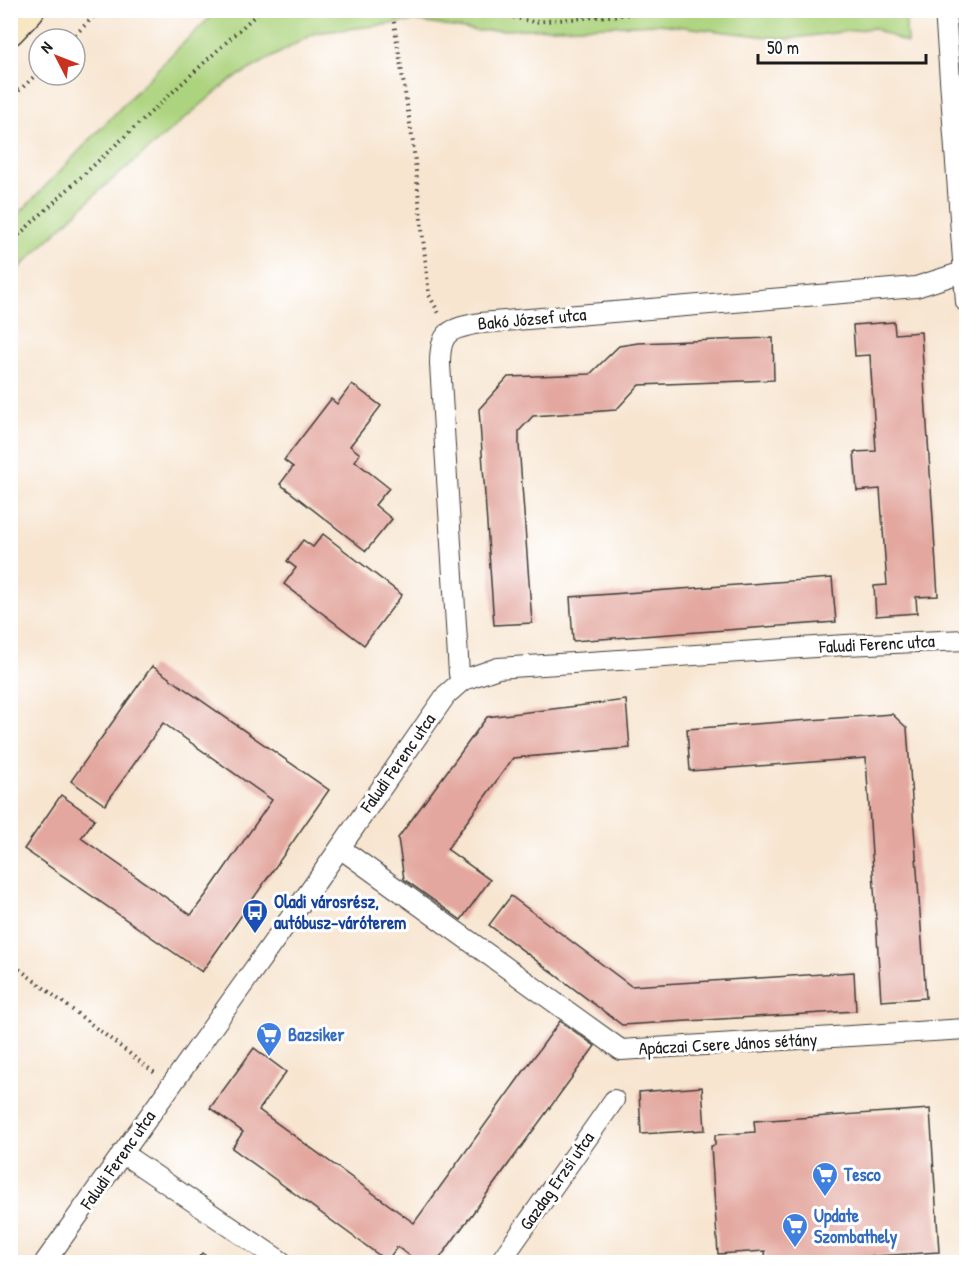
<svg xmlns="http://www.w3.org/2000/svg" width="977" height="1273" viewBox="0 0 977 1273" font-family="'Patrick Hand',sans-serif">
<rect width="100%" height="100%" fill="#fff"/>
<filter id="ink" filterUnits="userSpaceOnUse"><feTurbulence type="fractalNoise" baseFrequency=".0167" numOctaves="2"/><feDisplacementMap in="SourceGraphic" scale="12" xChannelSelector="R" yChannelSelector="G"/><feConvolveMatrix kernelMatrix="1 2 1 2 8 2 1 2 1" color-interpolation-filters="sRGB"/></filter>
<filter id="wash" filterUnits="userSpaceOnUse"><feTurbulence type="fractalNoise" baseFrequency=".008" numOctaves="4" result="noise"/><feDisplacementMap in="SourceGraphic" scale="24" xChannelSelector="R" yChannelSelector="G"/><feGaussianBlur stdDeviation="1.35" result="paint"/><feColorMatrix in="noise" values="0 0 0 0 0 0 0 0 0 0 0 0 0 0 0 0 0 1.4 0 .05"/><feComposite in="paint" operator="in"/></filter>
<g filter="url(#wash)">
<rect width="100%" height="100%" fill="#f7e5d0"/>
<polygon fill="#acd37d" stroke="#64784c" stroke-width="1.5" points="218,10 905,10 907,43 873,28 786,39 659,24 477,31 415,21 315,33 229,81 99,191 11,276 11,222 173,53"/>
<g id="blocks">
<g fill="#e3a79f">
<polygon points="894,322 895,334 921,332 938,596 916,597 917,613 876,616 874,586 887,585 880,489 857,491 854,452 876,451 870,355 855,356 853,325"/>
<polygon points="773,338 774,380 639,385 616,410 533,416 519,431 519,444 532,623 494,625 479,409 508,377 590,374 619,346 638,343"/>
<polygon points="352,384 381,406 350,446 360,454 355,461 389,488 375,505 392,519 366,551 280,484 293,467 284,460 331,399 337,404"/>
<polygon points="323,534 402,595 364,645 284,584 296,568 287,561 303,540 313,547"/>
<polygon points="832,578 836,622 573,641 570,597"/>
<polygon points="152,666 329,790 202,972 24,849 61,795 95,819 81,838 191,915 211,888 272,800 163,723 105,805 71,781"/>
<polygon points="626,700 630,748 513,758 447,849 490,880 461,920 404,879 398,838 487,717"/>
<polygon points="892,714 907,728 926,998 881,1001 866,758 690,771 687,729"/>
<polygon points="511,896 631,986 854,972 856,1011 622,1025 489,925"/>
<polygon points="560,1021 595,1046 437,1262 419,1262 397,1247 387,1261 232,1148 243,1132 210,1108 254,1048 286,1072 259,1110 414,1223"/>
<polygon points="702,1087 705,1130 641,1134 639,1092"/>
<polygon points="930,1109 939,1252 779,1262 766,1262 765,1251 718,1254 711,1146 715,1145 715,1135 755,1132 754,1121"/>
<polygon points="202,1253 214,1262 195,1262"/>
<polygon points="165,1257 173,1262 161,1262"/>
</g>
</g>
</g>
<g filter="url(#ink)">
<use href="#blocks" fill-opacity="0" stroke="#3d3a37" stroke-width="1.5"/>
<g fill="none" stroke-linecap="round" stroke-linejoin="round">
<defs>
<g id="street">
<polyline points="945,10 966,302"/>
<path d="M463,680L459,674L440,364C440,331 449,329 480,323L916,287L966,271"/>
<polyline points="340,848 621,1050 966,1029"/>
<polyline points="122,1153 282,1262"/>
<polyline points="45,1262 319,878 446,695 463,680 498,668 845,645 966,640"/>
<polyline points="500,1262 614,1100"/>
</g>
<polyline id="secondary" points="10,31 30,10"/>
</defs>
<use href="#street" stroke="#3d3a37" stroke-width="22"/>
<use href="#secondary" stroke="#3d3a37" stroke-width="31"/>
<g stroke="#3d3a37" stroke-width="4" stroke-dasharray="1.5 4.5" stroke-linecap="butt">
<polyline points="392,10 413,143 429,295 440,315"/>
<polyline points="484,10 533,22 684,10"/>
<polyline points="71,39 100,10"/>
<polyline points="10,99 39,72"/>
<polyline points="10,243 261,10"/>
<polyline points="10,962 155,1073"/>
</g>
<use href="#street" stroke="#fff" stroke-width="20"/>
<use href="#secondary" stroke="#f7e8c3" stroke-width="28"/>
</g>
</g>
<defs>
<symbol id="bus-pin" viewBox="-11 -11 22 30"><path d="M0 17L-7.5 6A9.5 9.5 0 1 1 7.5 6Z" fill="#1a4fb4" stroke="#fff"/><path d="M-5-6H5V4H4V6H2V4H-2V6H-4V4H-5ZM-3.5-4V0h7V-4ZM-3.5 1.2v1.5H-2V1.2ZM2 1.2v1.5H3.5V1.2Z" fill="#fff"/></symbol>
<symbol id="supermarket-pin" viewBox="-11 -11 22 30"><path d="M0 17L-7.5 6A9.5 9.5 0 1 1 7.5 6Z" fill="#3f7fe0" stroke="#fff"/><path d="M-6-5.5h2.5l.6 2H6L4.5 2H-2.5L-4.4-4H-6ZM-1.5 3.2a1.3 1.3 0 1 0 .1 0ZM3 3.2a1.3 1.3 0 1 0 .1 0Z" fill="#fff"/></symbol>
</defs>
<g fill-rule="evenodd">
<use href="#bus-pin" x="240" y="897" width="30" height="40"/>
<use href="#supermarket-pin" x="254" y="1020" width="30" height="40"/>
<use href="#supermarket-pin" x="810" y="1160" width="30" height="40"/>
<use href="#supermarket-pin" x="780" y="1211" width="30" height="40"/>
</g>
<g text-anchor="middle" stroke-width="6" stroke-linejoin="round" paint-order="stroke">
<g font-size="18" fill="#1c1c1c" stroke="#fff">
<text transform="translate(532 319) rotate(-5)" y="6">Bakó József utca</text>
<text transform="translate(877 644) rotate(-3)" y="6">Faludi Ferenc utca</text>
<text transform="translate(398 763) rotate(-55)" y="6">Faludi Ferenc utca</text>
<text transform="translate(728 1044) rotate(-3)" y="6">Apáczai Csere János sétány</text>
<text transform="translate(118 1160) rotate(-55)" y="6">Faludi Ferenc utca</text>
<text transform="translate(557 1181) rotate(-55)" y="6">Gazdag Erzsi utca</text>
</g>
<g font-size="18" font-weight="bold" fill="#164399" stroke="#fff" text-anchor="start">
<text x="274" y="908">Oladi városrész,<tspan x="274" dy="21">autóbusz-váróterem</tspan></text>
</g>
<g font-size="18" font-weight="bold" fill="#366cbe" stroke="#fff" text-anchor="start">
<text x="288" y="1041">Bazsiker</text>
<text x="844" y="1181">Tesco</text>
<text x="814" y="1222">Update<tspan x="814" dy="21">Szombathely</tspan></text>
</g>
</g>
<rect width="977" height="1273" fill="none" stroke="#fff" stroke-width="36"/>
<g transform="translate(57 57) rotate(312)"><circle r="28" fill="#ffffff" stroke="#a4a4a4" stroke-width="1.5"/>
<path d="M0-4.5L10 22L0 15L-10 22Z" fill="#c8321e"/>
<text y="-9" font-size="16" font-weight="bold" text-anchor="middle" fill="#1c1c1c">N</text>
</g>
<path d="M758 54v9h168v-9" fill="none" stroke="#1c1c1c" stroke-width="3"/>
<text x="767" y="54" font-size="18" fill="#1c1c1c" stroke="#ffffff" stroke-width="4.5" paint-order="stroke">50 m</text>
</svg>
